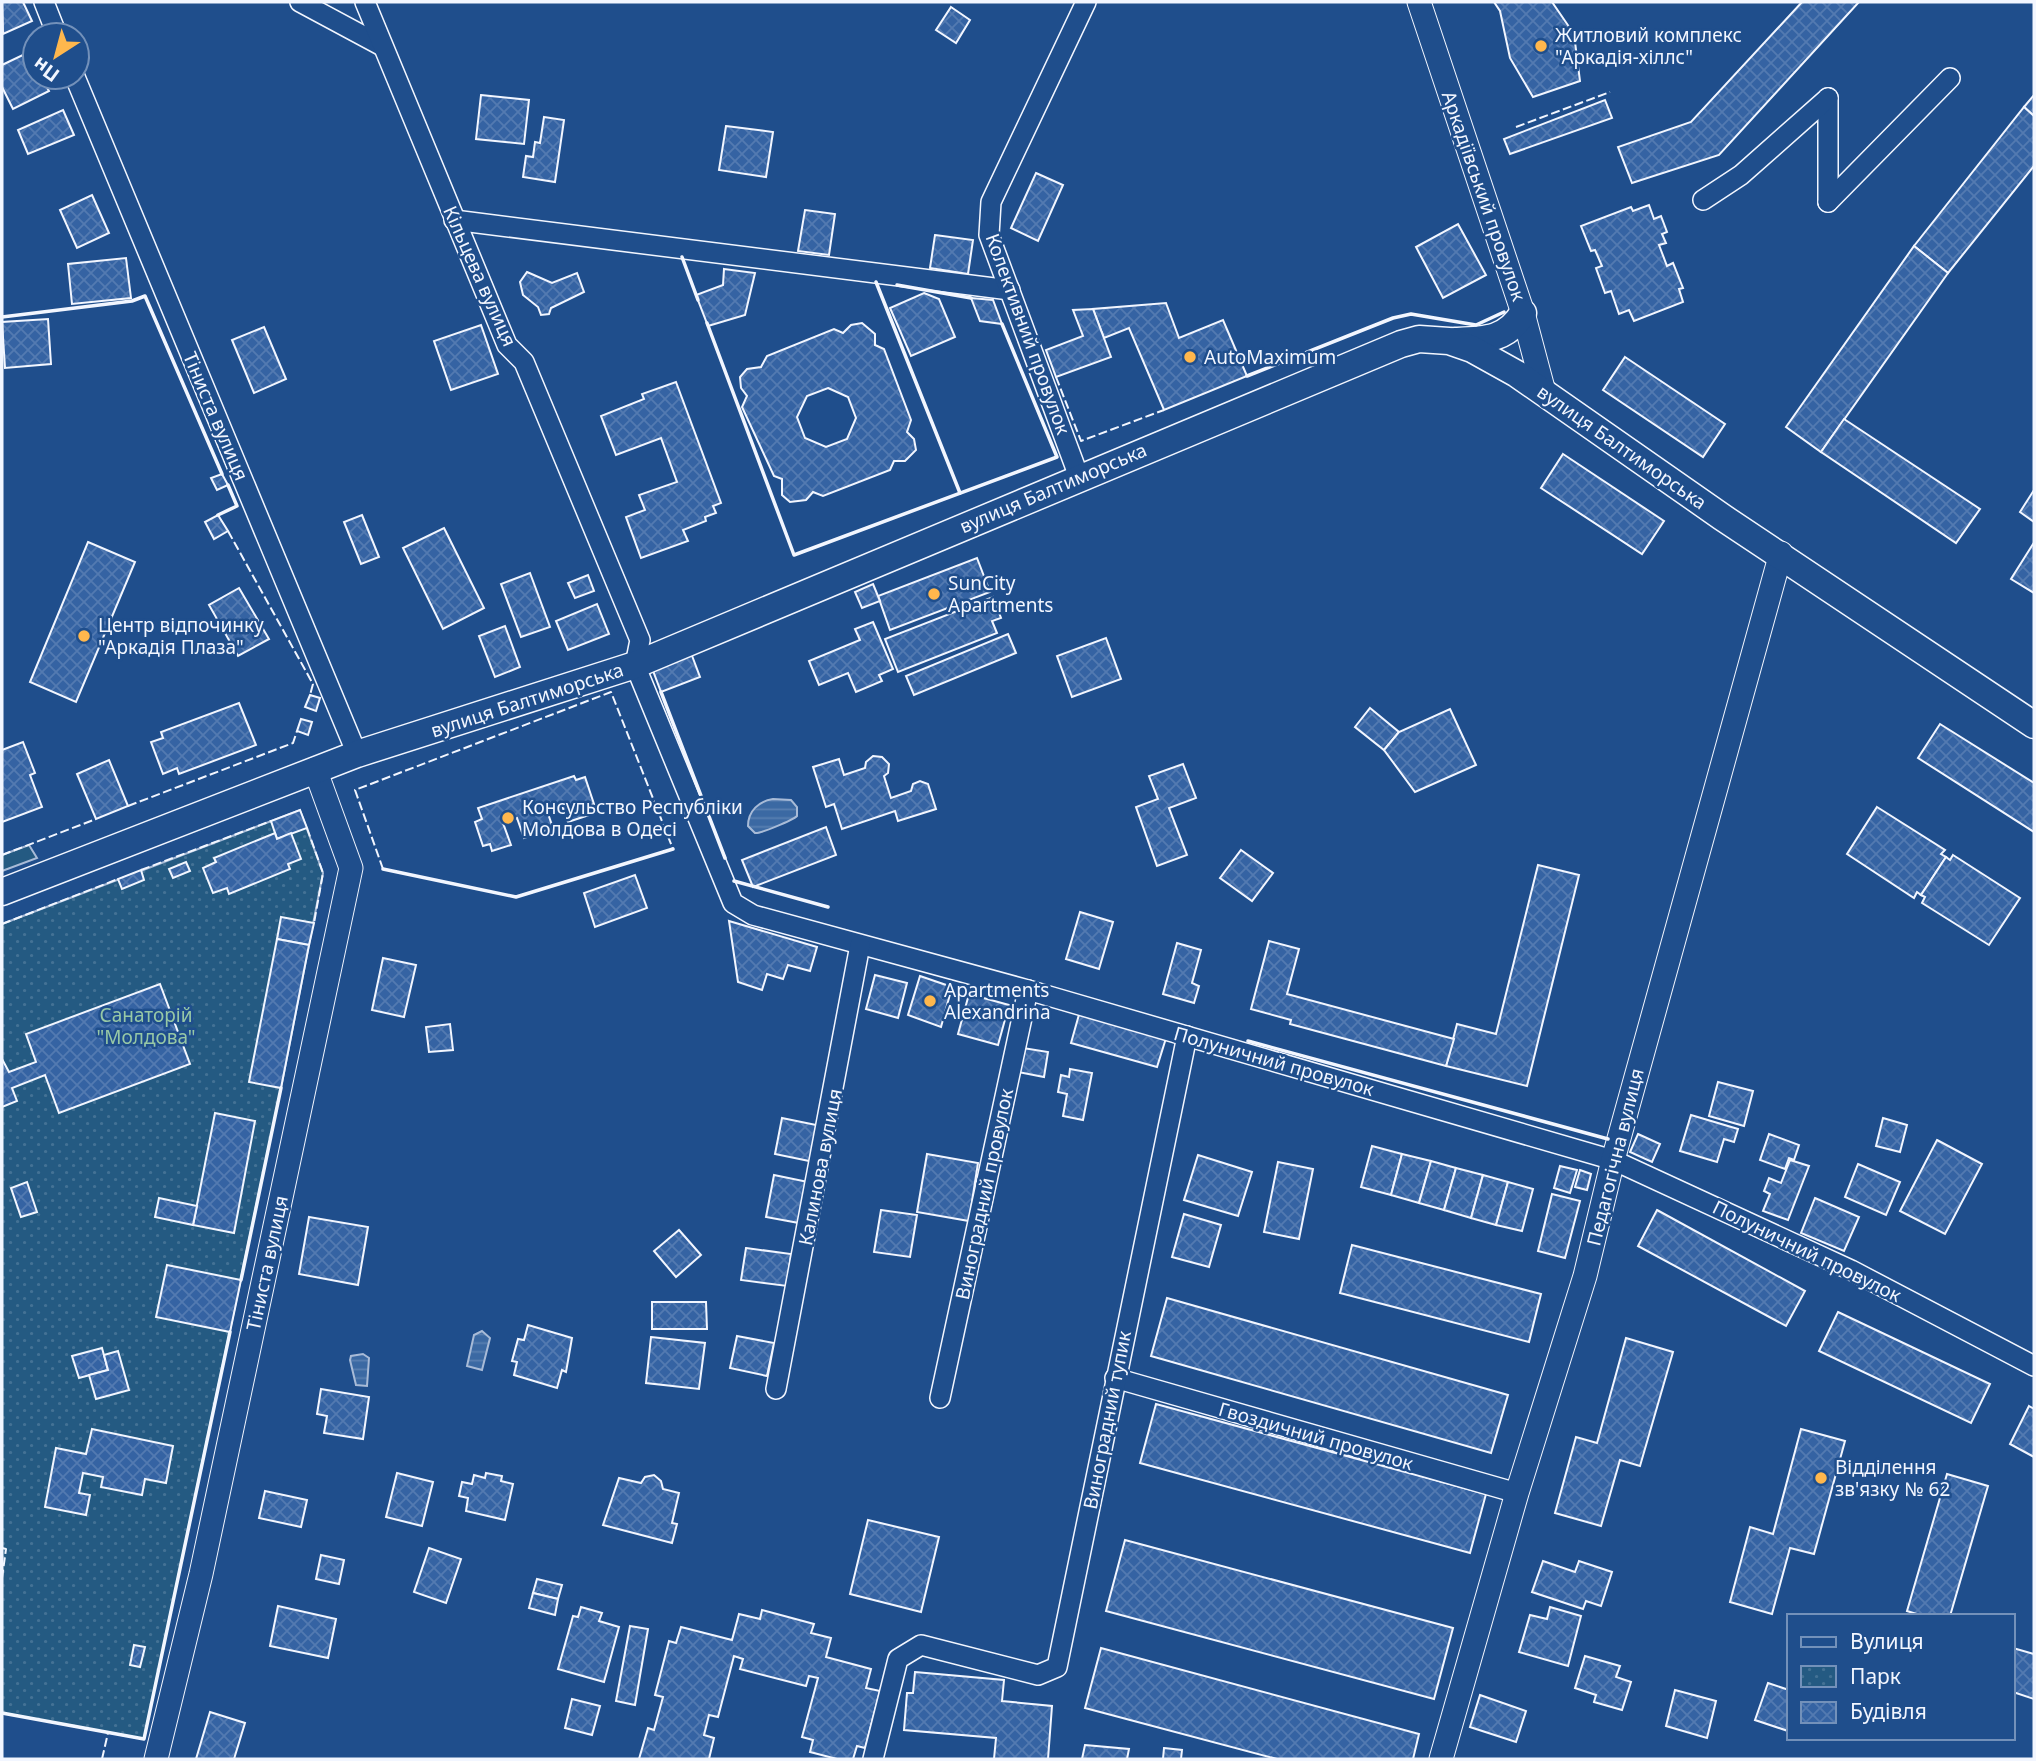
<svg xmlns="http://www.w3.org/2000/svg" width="2036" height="1761" viewBox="0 0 2036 1761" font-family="'Noto Sans',sans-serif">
<defs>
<pattern id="park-dots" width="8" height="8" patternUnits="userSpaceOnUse" patternTransform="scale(1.75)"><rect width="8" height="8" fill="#245a82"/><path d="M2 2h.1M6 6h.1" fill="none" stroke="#447295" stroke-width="1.8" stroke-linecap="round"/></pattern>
<pattern id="water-rules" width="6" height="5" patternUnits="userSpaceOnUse" patternTransform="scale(1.75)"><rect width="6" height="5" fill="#3b69a3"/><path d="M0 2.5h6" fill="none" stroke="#587fb1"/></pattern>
<pattern id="building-cross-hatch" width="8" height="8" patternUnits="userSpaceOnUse" patternTransform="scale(1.75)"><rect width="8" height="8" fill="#3563a3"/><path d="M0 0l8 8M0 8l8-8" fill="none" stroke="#537ab1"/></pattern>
</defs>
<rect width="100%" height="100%" fill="#1f4e8c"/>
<polygon fill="#245a82" stroke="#a8bbd7" stroke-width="2" points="29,845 37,858 2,871 2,855"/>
<polygon fill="url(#park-dots)" stroke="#a8bbd7" stroke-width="2" points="300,810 323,873 281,1088 144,1739 2,1713 2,924"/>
<g fill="url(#water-rules)" stroke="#a8bbd7" stroke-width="2">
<path d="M773,799L791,800L797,807V816C793,820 760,834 755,833L748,826C748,811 759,801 773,799Z"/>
<polygon points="482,1331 490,1338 482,1370 467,1366 474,1335"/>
<polygon points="363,1354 369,1358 367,1386 356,1385 350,1360 351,1356"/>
</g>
<g fill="url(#building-cross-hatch)" stroke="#f2f6ff" stroke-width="2" fill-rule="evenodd">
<polygon points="2,2 23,2 32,21 3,34"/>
<polygon points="1494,2 1552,2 1574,34 1580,81 1533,97 1510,58 1500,11"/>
<polygon points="1802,2 1859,2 1719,155 1632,183 1618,147 1691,122"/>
<polygon points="951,7 970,20 956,43 936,30"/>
<polygon points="29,52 35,63 35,77 42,77 49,91 13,109 2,87 2,65"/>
<polygon points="481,95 529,100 524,144 476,139"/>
<polygon points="2034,95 2034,116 2024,107"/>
<polygon points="1605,100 1612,118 1510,154 1504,139"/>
<polygon points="2024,107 2034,116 2034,166 1948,273 1914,246"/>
<polygon points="63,110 74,135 28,154 18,130"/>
<polygon points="544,117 564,120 555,182 523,177 526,156 533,157 535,142 540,143"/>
<polygon points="726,126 773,132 766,177 719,170"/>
<polygon points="1036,173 1063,185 1038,241 1011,228"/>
<polygon points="92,195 109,233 77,248 60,210"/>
<polygon points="1649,205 1654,219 1661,216 1667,232 1662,234 1666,243 1659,245 1667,266 1673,263 1683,288 1679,289 1683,302 1634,321 1629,310 1619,314 1611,291 1605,293 1596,268 1602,266 1595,250 1591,251 1581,226 1631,207 1633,211"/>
<polygon points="805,210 835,214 829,255 798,251"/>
<polygon points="1458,224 1486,275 1443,298 1416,247"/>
<polygon points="935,235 973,240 968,274 930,268"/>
<polygon points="1914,246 1948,273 1821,452 1786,427"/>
<polygon points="126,258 131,298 72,304 68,264"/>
<polygon points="724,269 755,273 745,315 708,326 696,295 723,285"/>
<polygon points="527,272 552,283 577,273 584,292 551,308 549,314 541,315 538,307 523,295 520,282"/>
<polygon points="924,293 939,299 955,337 911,356 890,308"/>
<polygon points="971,298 993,300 1002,324 980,321"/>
<polygon points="1166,303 1179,338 1223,320 1247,376 1164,410 1129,328 1104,338 1093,309"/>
<polygon points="1093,309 1111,357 1056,377 1046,350 1083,336 1073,310"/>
<polygon points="48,319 51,364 5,368 2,322"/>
<path d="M862,323L875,334V345L884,349L911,420L907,432L914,439L916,450L905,461H894L890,470L823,496L813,492L806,500L790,502L782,495V479L774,476L742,407L747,396L741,388L740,377L747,369L761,367L767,356L834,329L843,333L851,325ZM828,388L848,397L856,418L847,439L826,447L805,438L797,417L807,396Z"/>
<polygon points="481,325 498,374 451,390 434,341"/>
<polygon points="264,327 286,379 254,393 232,340"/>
<polygon points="1625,357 1725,424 1703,457 1603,390"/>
<polygon points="676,382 721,503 713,506 716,513 705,517 706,521 683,530 688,541 641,558 626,517 645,510 639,495 677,482 661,438 616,455 601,416 644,399 642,394"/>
<polygon points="1844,419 1980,509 1956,543 1821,452"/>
<polygon points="1563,454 1664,521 1642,554 1541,488"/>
<polygon points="222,474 228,485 217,490 211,478"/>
<polygon points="2034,490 2034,522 2020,512"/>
<polygon points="218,515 228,531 214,539 205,522"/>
<polygon points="362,515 379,557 361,564 344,522"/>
<polygon points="444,528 484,608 443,629 403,548"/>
<polygon points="88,542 135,562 76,702 30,682"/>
<polygon points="2033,544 2034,545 2034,593 2011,579"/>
<polygon points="977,558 990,592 890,630 878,596"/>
<polygon points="530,573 550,627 521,637 501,584"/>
<polygon points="588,575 594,591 575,598 568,583"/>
<polygon points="873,584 880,601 862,608 855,592"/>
<polygon points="239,588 269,639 238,656 209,605"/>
<polygon points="993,597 1001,618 992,621 997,633 898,672 885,639"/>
<polygon points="597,604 609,634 568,650 556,621"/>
<polygon points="873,622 893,669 879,675 882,681 856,692 848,673 819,685 809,661 860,640 855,629"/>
<polygon points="505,626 520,667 495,677 479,636"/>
<polygon points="1008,634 1016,653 914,695 906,676"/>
<polygon points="1106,638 1121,679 1072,697 1057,656"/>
<polygon points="691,653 700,677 661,692 652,668"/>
<polygon points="310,695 320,698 316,711 305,707"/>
<polygon points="239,703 256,745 179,774 177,768 163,774 151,742 163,738 161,732"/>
<polygon points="1370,708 1399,732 1384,750 1355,727"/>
<polygon points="1450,709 1476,765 1415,792 1384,750 1399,732"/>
<polygon points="301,719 312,722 308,735 297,731"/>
<polygon points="1940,724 2034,783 2034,832 1918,758"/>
<polygon points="23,742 35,773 30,775 42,807 2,822 2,750"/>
<polygon points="873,756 882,757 889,764 888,773 884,776 891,798 911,791 913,784 920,781 928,784 936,809 898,821 895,811 842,829 834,804 826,807 813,767 839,759 844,775 865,768 866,762"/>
<polygon points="109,760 128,806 96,819 77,774"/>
<polygon points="1183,764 1196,798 1169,808 1187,855 1157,866 1136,807 1158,799 1149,776"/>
<polygon points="574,776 576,780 585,777 594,804 587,806 589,815 568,822 561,803 546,808 553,828 524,838 517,818 503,823 511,845 492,851 490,844 483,846 475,822 482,819 478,808"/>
<polygon points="1877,807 1945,850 1941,854 1946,857 1921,895 1917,892 1914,898 1847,854"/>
<polygon points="300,810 307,828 277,839 271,821"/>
<polygon points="826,827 836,855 753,887 742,860"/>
<polygon points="275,833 277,839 291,833 301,859 288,864 290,869 229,894 227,888 213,893 203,868 216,862 214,858"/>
<polygon points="1241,850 1273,873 1252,901 1220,878"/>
<polygon points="1953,855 2020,898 1989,945 1922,903 1925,897 1921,895 1946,857 1950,860"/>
<polygon points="186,862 190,871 173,878 169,869"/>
<polygon points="1538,865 1579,875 1527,1086 1446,1066 1457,1024 1496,1034"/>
<polygon points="141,870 144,880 122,889 118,879"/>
<polygon points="635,875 647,908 595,927 584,893"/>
<polygon points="1080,912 1113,922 1099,969 1066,959"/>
<polygon points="281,917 314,923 309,945 277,939"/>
<polygon points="729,921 817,947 810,971 788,965 783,979 767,974 762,990 738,982"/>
<polygon points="277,939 309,945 281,1088 249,1082"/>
<polygon points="1269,941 1299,949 1287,994 1454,1039 1446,1066 1290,1024 1291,1020 1251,1009"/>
<polygon points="1177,943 1201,950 1192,983 1199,986 1194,1003 1163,994"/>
<polygon points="383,958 416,965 404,1017 372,1010"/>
<polygon points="875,975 907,983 898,1018 866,1009"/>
<polygon points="920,976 952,987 941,1027 908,1015"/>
<polygon points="160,984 190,1064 59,1113 45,1075 12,1088 17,1101 2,1107 2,1059 9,1072 36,1062 26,1034"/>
<polygon points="969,994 1009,1005 998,1045 958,1034"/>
<polygon points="1080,1011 1167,1035 1157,1067 1071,1043"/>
<polygon points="450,1024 453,1050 429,1052 426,1027"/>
<polygon points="1023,1048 1048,1052 1044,1077 1018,1072"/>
<polygon points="1070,1069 1092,1073 1083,1120 1063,1116 1067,1094 1058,1092 1061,1075 1069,1077"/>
<polygon points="1718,1082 1753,1091 1744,1126 1709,1116"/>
<polygon points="215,1113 255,1121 234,1233 193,1225"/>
<polygon points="1691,1115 1738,1129 1734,1142 1724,1139 1717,1162 1680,1151"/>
<polygon points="782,1118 826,1127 819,1163 775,1154"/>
<polygon points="1883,1118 1907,1125 1900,1152 1876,1146"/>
<polygon points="1638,1134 1660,1144 1652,1162 1630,1152"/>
<polygon points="1769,1134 1799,1145 1794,1160 1789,1158 1785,1169 1760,1160"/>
<polygon points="1937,1140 1982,1164 1945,1234 1900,1211"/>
<polygon points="1372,1146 1402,1154 1391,1195 1361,1187"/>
<polygon points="927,1154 978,1163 969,1221 917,1212"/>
<polygon points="1402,1154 1431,1161 1419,1203 1391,1195"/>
<polygon points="1198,1155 1252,1172 1238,1216 1184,1200"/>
<polygon points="1790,1160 1809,1166 1788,1220 1763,1211 1770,1194 1764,1191 1769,1178 1781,1183"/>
<polygon points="1431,1161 1456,1168 1444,1210 1419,1203"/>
<polygon points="1278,1162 1313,1169 1299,1239 1264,1232"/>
<polygon points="1858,1164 1900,1182 1886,1215 1845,1197"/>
<polygon points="1560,1166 1577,1170 1570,1193 1554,1188"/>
<polygon points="1456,1168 1483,1175 1471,1218 1444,1210"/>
<polygon points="1580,1170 1591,1174 1587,1190 1575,1187"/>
<polygon points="774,1175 808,1182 799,1223 766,1217"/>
<polygon points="1483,1175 1508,1182 1496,1225 1471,1218"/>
<polygon points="27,1182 37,1212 21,1217 11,1188"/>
<polygon points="1508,1182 1533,1189 1522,1231 1496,1225"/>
<polygon points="1552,1194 1580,1201 1565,1258 1538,1251"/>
<polygon points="159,1198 197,1206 193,1225 155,1217"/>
<polygon points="1815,1198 1859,1217 1844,1251 1801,1233"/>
<polygon points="881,1210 917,1215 910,1257 874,1252"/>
<polygon points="1657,1210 1805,1291 1786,1326 1638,1246"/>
<polygon points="1184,1214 1221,1225 1209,1267 1172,1257"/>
<polygon points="309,1217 368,1227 358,1285 299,1274"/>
<polygon points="679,1230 701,1255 676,1277 654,1251"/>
<polygon points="1352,1245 1541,1294 1529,1342 1340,1293"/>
<polygon points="746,1248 791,1254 787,1286 741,1280"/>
<polygon points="167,1265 241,1280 230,1332 156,1317"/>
<polygon points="1167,1298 1508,1395 1491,1453 1151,1356"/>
<polygon points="652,1302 706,1302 707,1329 652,1329"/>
<polygon points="1838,1312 1990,1384 1971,1423 1819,1351"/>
<polygon points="528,1325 572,1338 566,1372 562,1370 557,1388 514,1375 517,1362 512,1361 518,1339 524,1340"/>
<polygon points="737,1336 774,1343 767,1376 730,1368"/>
<polygon points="651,1337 705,1343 699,1389 646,1383"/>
<polygon points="1626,1338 1673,1352 1640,1466 1620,1460 1601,1526 1555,1513 1576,1437 1597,1443"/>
<polygon points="102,1348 108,1370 79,1378 72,1356"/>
<polygon points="118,1351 129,1390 96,1399 89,1375 108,1370 104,1355"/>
<polygon points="321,1389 369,1397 363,1439 324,1433 327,1416 317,1414"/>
<polygon points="1156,1404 1486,1494 1470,1553 1140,1463"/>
<polygon points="2029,1406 2034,1409 2034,1457 2010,1444"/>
<polygon points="92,1429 173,1446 166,1483 145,1479 142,1495 101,1487 103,1477 83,1473 79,1493 90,1495 86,1515 45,1507 56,1448 86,1454"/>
<polygon points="1801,1429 1845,1441 1814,1554 1790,1548 1772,1614 1730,1602 1750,1527 1773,1534"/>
<polygon points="397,1473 433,1482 422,1526 386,1517"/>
<polygon points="486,1473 502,1476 501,1481 513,1484 505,1520 466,1511 468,1498 459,1496 462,1482 472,1484 474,1475 485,1478"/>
<polygon points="1947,1474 1988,1486 1950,1616 1923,1616 1907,1611"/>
<polygon points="654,1475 661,1481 663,1489 679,1493 672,1523 677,1524 672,1543 603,1525 619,1478 641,1483 645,1477"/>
<polygon points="265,1491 307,1500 301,1527 259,1518"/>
<polygon points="868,1520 939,1537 921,1612 850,1594"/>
<polygon points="1125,1540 1453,1628 1434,1699 1106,1611"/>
<polygon points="429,1548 461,1559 446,1603 414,1592"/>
<polygon points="321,1555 344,1560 339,1584 316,1579"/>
<polygon points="1543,1561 1575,1572 1579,1561 1612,1572 1601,1606 1586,1601 1583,1609 1532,1592"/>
<polygon points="537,1579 562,1585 558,1599 533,1593"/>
<polygon points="533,1593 558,1599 555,1615 529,1608"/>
<polygon points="278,1606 336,1619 328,1658 270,1646"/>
<polygon points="581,1607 602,1613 599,1621 619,1627 604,1682 558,1669 573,1616 578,1617"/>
<polygon points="1550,1607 1581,1616 1568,1666 1519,1652 1530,1615 1547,1619"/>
<polygon points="762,1610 814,1624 811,1633 831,1638 826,1657 871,1669 866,1688 880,1691 865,1748 857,1746 853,1759 837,1759 810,1752 813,1740 802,1737 818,1678 809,1676 806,1686 740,1669 743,1659 734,1656 718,1717 709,1715 704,1735 714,1738 709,1759 639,1759 648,1728 654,1730 663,1697 655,1695 669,1641 676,1643 681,1627 732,1640 739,1614 760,1619"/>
<polygon points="630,1626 648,1629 635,1705 616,1701"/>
<polygon points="134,1645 145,1647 140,1667 130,1665"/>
<polygon points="1101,1648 1419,1734 1413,1759 1277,1759 1085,1708"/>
<polygon points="2013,1648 2034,1654 2034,1699 2013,1692"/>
<polygon points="1585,1656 1620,1666 1616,1677 1631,1682 1622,1710 1594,1702 1596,1695 1575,1688"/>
<polygon points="915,1672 1004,1680 1002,1701 1052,1706 1048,1759 994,1759 996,1738 904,1730 907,1693 913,1693"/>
<polygon points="1768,1683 1789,1690 1788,1731 1755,1720"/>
<polygon points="1675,1690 1716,1701 1707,1738 1666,1726"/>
<polygon points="1480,1695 1526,1711 1516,1742 1470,1727"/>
<polygon points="572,1699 600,1706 592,1735 565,1728"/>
<polygon points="210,1712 245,1723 234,1759 196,1759"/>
<polygon points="1085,1745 1129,1749 1127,1759 1082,1759"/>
<polygon points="1164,1748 1182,1750 1181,1759 1163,1759"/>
</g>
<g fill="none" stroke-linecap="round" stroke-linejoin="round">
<defs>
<g id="minor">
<polyline points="44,2 57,35"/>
<polyline points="300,2 382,46"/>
<polyline points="365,2 507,345 524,362 640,640 635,665 733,903 753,915 1028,990 1613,1160 1851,1270 2034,1366"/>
<polyline points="75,77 357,754"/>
<polyline points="1828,98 1828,202"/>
<polyline points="1703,200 1741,175 1828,98"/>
<polyline points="1828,202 1950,78"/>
<polyline points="454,220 1010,290"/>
<polyline points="1079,477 989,235 991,202 1086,2"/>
<polyline points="1115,1378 1517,1493"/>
<polyline points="776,1389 860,945"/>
<polyline points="940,1398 1028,990"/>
<polyline points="873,1759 898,1659 921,1645 1038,1675 1057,1667 1187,1036"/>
</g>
<g id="tertiary">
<polyline points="1419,2 1523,313 1544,392"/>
<polyline points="156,1759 201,1574 351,868 315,769"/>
<polyline points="1441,1759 1517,1493 1585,1276 1613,1160 1781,553"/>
</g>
<g id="secondary">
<path d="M1455,341C1485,340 1507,340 1523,313"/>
<polyline points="2,892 357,754 635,665 1401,344 1419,339 1449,341 1472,349 1517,374 1722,517 2034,725"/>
</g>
</defs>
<use href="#minor" stroke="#f2f6ff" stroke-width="22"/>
<use href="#tertiary" stroke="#f2f6ff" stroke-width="25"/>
<use href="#secondary" stroke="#f2f6ff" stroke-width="29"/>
<use href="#minor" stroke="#1f4e8c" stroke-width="19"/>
<use href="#tertiary" stroke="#1f4e8c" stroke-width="23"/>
<use href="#secondary" stroke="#1f4e8c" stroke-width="26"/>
<g stroke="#f2f6ff" stroke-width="2" stroke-dasharray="9 3.5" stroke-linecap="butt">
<polyline points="1516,127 1610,92"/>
<polyline points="1056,377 1081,441 1164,410"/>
<polyline points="228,531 313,684 310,695"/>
<polyline points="128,806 293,743 297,731"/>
<polyline points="307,828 323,873 314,923"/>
<polyline points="2,855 96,819"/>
<polyline points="383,869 355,790 611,692 673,849"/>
<polyline points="141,870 271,821"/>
<polyline points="2,924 118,879"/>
<polyline points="2,1548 6,1549 2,1578"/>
<polyline points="102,1759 108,1733"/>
</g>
<g stroke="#f2f6ff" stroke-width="3.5">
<polyline points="682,257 698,300"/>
<polyline points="876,282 960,493"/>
<polyline points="897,285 971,298"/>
<polyline points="2,317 132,301 145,296 222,474"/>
<polyline points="707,323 794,555 1057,457 1002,324"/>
<polyline points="1247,376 1393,318 1411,314 1476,325 1504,312"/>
<polyline points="218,515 237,506 228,485"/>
<polyline points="661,692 725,858"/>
<polyline points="383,869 516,897 673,849"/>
<polyline points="734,881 828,907"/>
<polyline points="1248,1041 1608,1139"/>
<polyline points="241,1280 281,1088"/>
<polyline points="2,1713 144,1739 230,1332"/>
</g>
</g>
<g fill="#ffb74d" stroke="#1f4e8c" stroke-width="2.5">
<circle cx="1541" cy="46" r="7"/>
<circle cx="1190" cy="357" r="7"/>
<circle cx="934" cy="594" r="7"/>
<circle cx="84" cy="636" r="7"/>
<circle cx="508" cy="818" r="7"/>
<circle cx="930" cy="1001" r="7"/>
<circle cx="1821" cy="1478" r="7"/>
</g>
<g text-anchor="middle" stroke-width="5" stroke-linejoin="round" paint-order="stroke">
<g font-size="19" fill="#f2f6ff" stroke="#1f4e8c" text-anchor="start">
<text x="1555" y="42">Житловий комплекс<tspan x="1555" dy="22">"Аркадія-хіллс"</tspan></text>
<text x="1204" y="364">AutoMaximum</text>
<text x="948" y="590">SunCity<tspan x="948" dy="22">Apartments</tspan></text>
<text x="98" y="632">Центр відпочинку<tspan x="98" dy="22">"Аркадія Плаза"</tspan></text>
<text x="522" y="814">Консульство Республіки<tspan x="522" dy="22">Молдова в Одесі</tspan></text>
<text x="944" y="997">Apartments<tspan x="944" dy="22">Alexandrina</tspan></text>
<text x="1835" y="1474">Відділення<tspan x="1835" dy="22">зв'язку № 62</tspan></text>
</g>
<g font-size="19" fill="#f2f6ff" stroke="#1f4e8c">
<text transform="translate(1484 196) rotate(71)" y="7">Аркадіївський провулок</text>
<text transform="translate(480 276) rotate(66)" y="7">Кільцева вулиця</text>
<text transform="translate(1028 334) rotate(70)" y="7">Колективний провулок</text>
<text transform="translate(216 416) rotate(67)" y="7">Тіниста вулиця</text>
<text transform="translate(1622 447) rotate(35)" y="7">вулиця Балтиморська</text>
<text transform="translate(1053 488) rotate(-23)" y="7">вулиця Балтиморська</text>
<text transform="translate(527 700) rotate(-18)" y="7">вулиця Балтиморська</text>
<text transform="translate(1274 1061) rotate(16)" y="7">Полуничний провулок</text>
<text transform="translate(1615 1157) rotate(-76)" y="7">Педагогічна вулиця</text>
<text transform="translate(820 1167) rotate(-79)" y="7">Калинова вулиця</text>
<text transform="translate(984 1194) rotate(-78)" y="7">Виноградний провулок</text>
<text transform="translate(1807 1251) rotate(26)" y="7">Полуничний провулок</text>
<text transform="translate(267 1263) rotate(-78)" y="7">Тіниста вулиця</text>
<text transform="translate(1107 1420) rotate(-79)" y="7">Виноградний тупик</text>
<text transform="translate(1316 1436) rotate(16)" y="7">Гвоздичний провулок</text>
</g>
<g font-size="19" fill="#97c8a6" stroke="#1f4e8c">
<text x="146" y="1022">Санаторій<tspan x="146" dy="22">"Молдова"</tspan></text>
</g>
</g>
<rect width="2036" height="1761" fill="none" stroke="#f2f6ff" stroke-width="7"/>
<rect x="1787" y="1614" width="228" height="126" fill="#1f4e8c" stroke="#7391ba" stroke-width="2"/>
<rect x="1801" y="1637" width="35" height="10" fill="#1f4e8c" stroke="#7391ba" stroke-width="2"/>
<text x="1850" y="1649" font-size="21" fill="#f2f6ff">Вулиця</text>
<rect x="1801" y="1666" width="35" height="21" fill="url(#park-dots)" stroke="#7391ba" stroke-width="2"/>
<text x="1850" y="1684" font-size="21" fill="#f2f6ff">Парк</text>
<rect x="1801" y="1702" width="35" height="21" fill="url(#building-cross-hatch)" stroke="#7391ba" stroke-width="2"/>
<text x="1850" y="1719" font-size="21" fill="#f2f6ff">Будівля</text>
<g transform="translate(56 56) rotate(216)"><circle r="33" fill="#1f4e8c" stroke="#7391ba" stroke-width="2"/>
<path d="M0-5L12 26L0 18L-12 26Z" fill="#ffb74d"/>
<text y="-10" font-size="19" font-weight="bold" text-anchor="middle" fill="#f2f6ff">Пн</text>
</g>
</svg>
